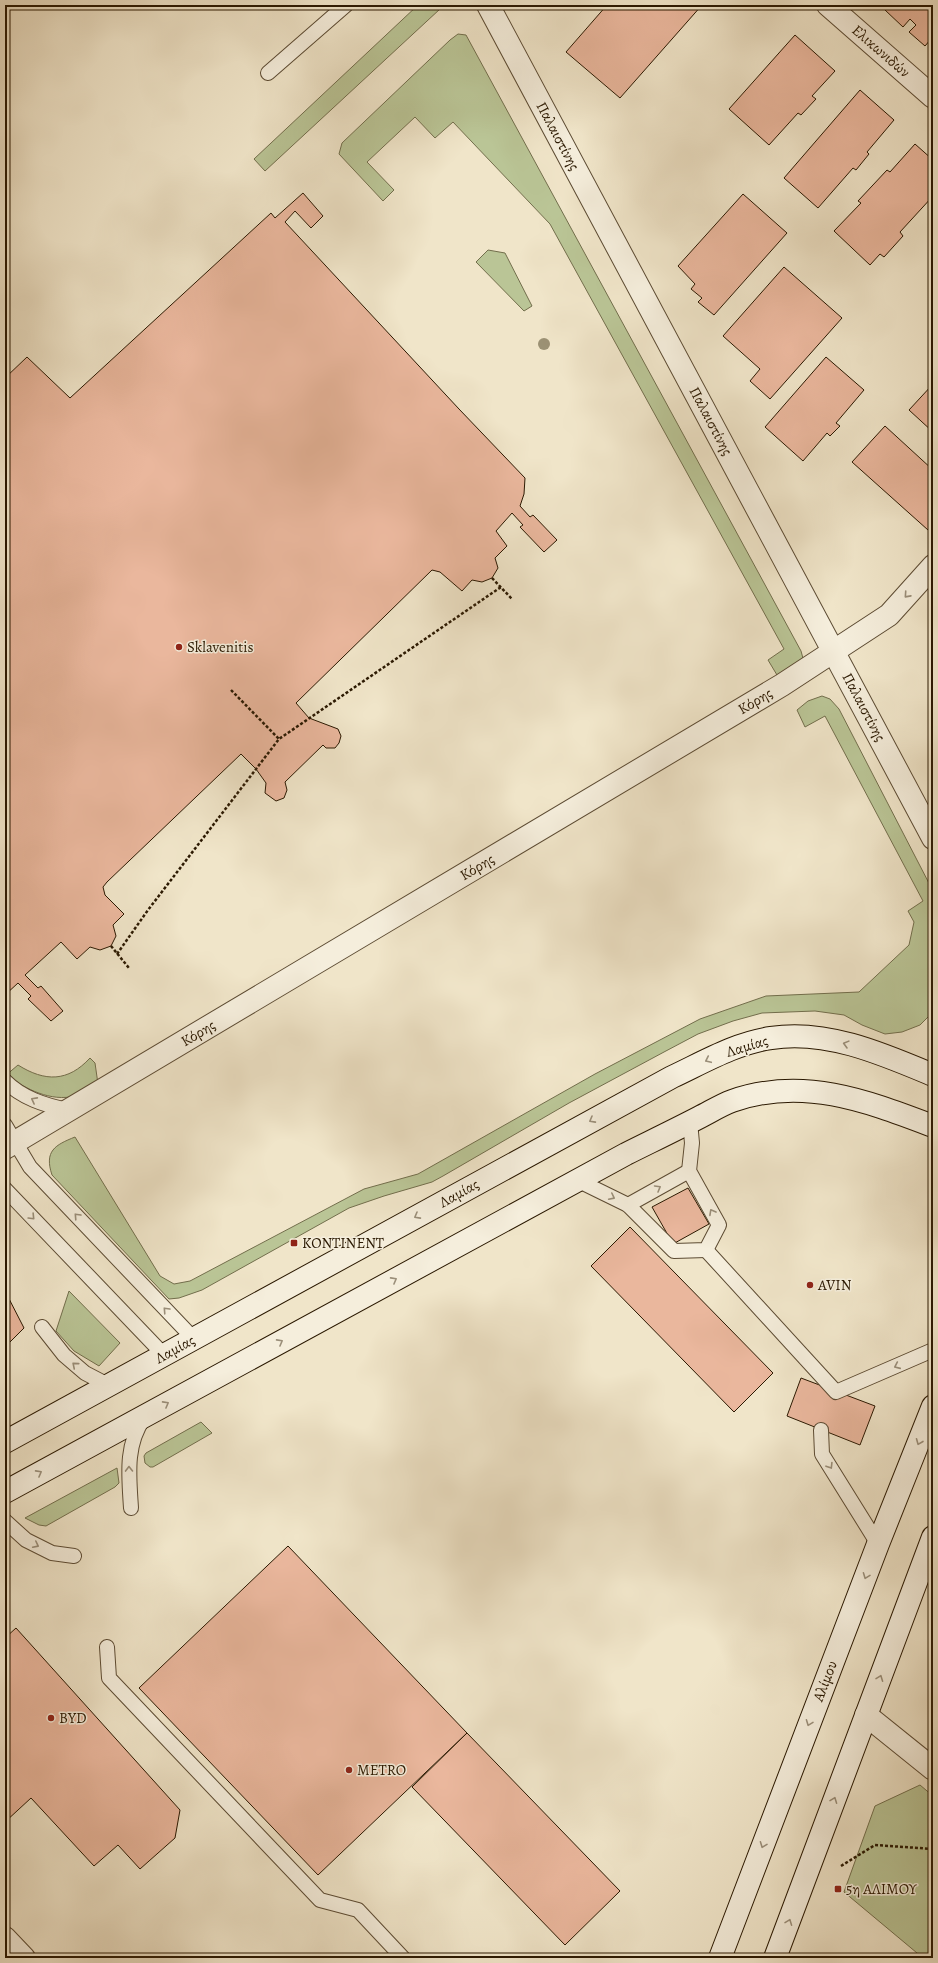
<svg xmlns="http://www.w3.org/2000/svg" width="938" height="1963" viewBox="0 0 938 1963" font-family="Alegreya,serif">
<rect width="100%" height="100%" fill="#f0e5c9"/>
<filter id="stains"><feTurbulence type="fractalNoise" baseFrequency=".005" numOctaves="4"/><feColorMatrix values="0 0 0 0 .2 0 0 0 0 .09 0 0 0 0 .02 0 0 0 .5 -.17"/></filter>
<radialGradient id="worn" r=".72"><stop offset=".6" stop-color="#630" stop-opacity="0"/><stop offset="1" stop-color="#630" stop-opacity=".3"/></radialGradient>
<g fill="#bac596" stroke="#726e4c">
<polygon points="418,5 441,5 440,9 265,171 254,159"/>
<polygon points="458,34 466,35 801,651 804,662 791,677 777,675 768,660 784,649 550,224 453,122 435,138 415,117 367,162 394,190 383,201 339,154 342,143 450,40"/>
<polygon points="488,250 505,253 532,306 524,311 476,262"/>
<path d="M822,696L830,699L839,709L933,891V1012L920,1025L902,1032L885,1034L862,1025L844,1015L815,1011L762,1013L733,1021L698,1034L664,1052L569,1103L443,1176L432,1182L384,1196L349,1208L202,1290L179,1298L169,1299L52,1175C44,1151 55,1145 75,1137L160,1276L174,1284L190,1281L364,1189L418,1174L595,1074L700,1019L766,996L859,992L909,945L914,922L908,911L923,901L825,716L805,727L797,710L808,701Z"/>
<path d="M90,1058L95,1063L98,1084C91,1088 83,1095 76,1096C49,1102 28,1089 5,1076L18,1065C45,1082 68,1082 90,1058Z"/>
<polygon points="69,1291 120,1343 99,1366 74,1351 56,1331"/>
<polygon points="201,1422 212,1433 153,1467 150,1467 145,1463 144,1456 146,1453"/>
<polygon points="117,1468 119,1483 115,1487 46,1526 39,1525 25,1518"/>
<polygon points="920,1785 933,1796 933,1958 923,1958 844,1892 875,1806"/>
</g>
<g fill="#eab79d" stroke="#2a1801">
<polygon points="607,5 702,5 620,98 566,52"/>
<polygon points="889,5 933,5 933,40 931,39 925,46 909,32 916,25 910,19 903,27 885,10"/>
<polygon points="795,35 835,71 812,96 816,99 801,115 798,113 769,145 729,109"/>
<polygon points="860,90 894,120 867,152 869,154 856,170 853,168 818,208 784,178"/>
<polygon points="915,144 933,160 933,196 900,232 903,236 884,257 880,254 870,265 834,231 861,203 858,201 887,170 890,172"/>
<polygon points="303,193 323,216 311,228 295,211 285,222 459,409 525,478 524,494 520,506 530,517 533,515 557,540 544,552 520,527 523,525 512,513 496,531 507,546 495,558 498,568 492,578 482,582 472,580 462,591 440,572 432,570 296,703 309,718 338,729 341,736 339,743 335,748 326,748 323,745 285,782 287,790 284,798 276,801 265,793 266,783 256,769 241,754 107,882 103,887 105,895 124,914 113,925 116,936 111,946 100,950 90,947 77,959 61,942 25,975 38,988 41,986 63,1011 51,1021 28,999 31,996 18,983 5,995 5,378 27,357 70,398 271,213 275,218"/>
<polygon points="743,194 787,233 714,315 698,302 702,298 691,289 695,284 678,266"/>
<polygon points="784,267 842,318 770,399 750,381 760,369 723,336"/>
<polygon points="826,357 864,390 836,423 840,426 830,436 827,433 803,461 765,427"/>
<polygon points="933,384 933,432 909,410"/>
<polygon points="885,426 933,470 933,525 928,530 852,462"/>
<polygon points="688,1188 709,1224 673,1244 652,1207"/>
<polygon points="630,1227 773,1373 734,1412 591,1266"/>
<polygon points="5,1291 24,1328 5,1347"/>
<polygon points="801,1378 875,1406 860,1445 787,1416"/>
<polygon points="288,1546 467,1733 318,1875 139,1688"/>
<polygon points="16,1628 180,1810 175,1838 140,1869 118,1845 94,1866 31,1798 5,1822 5,1638"/>
<polygon points="467,1733 620,1891 565,1945 412,1787"/>
</g>
<g fill="none" stroke-linecap="round" stroke-linejoin="round">
<defs>
<g id="service">
<polyline points="268,73 346,5"/>
<path d="M5,1081C22,1098 44,1105 68,1110"/>
<polyline points="5,1125 30,1167 193,1338"/>
<polyline points="577,1180 628,1205 674,1251 706,1250 719,1225 689,1171 692,1143 690,1122"/>
<polyline points="5,1189 164,1355"/>
<polyline points="628,1205 689,1171"/>
<polyline points="706,1250 836,1392 933,1350"/>
<polyline points="42,1327 64,1355 85,1373 108,1385"/>
<polyline points="821,1430 822,1454 878,1544"/>
<path d="M131,1508C129,1476 125,1445 144,1418"/>
<polyline points="5,1521 26,1540 52,1553 74,1556"/>
<polyline points="107,1647 109,1678 320,1900 358,1910 403,1958"/>
</g>
<g id="minor">
<polyline points="488,5 933,838"/>
<polyline points="828,5 933,97"/>
<polyline points="5,1148 782,685 889,615 933,566"/>
<polyline points="866,1715 933,1769"/>
</g>
<polyline id="tertiary" points="5,1938 24,1958"/>
<g id="secondary">
<path d="M5,1442L672,1077C704,1062 736,1043 771,1038C826,1029 883,1054 933,1075"/>
<path d="M5,1492L626,1154C650,1142 675,1130 700,1117C710,1112 721,1105 732,1101C803,1076 867,1101 933,1126"/>
<polyline points="720,1958 878,1544 933,1406"/>
<polyline points="775,1958 933,1537"/>
</g>
</defs>
<use href="#service" stroke="#5c4b33" stroke-width="16"/>
<use href="#minor" stroke="#5c4b33" stroke-width="24"/>
<use href="#tertiary" stroke="#5c4b33" stroke-width="24"/>
<use href="#secondary" stroke="#2a1801" stroke-width="24"/>
<g stroke="#2a1801" stroke-width="2.5" stroke-dasharray="3 2" stroke-linecap="butt">
<polyline points="492,578 512,599"/>
<polyline points="231,690 279,739"/>
<polyline points="111,946 129,968"/>
<polyline points="117,954 148,910 279,739 501,587"/>
<polyline points="841,1866 875,1845 933,1849"/>
</g>
<use href="#service" stroke="#f5eedc" stroke-width="14"/>
<use href="#minor" stroke="#f5eedc" stroke-width="22"/>
<use href="#tertiary" stroke="#f5eedc" stroke-width="22"/>
<use href="#secondary" stroke="#f5eedc" stroke-width="22"/>
</g>
<circle fill="#9b9174" cx="544" cy="344" r="6"/>
<defs><path id="oneway-chevron" d="M-2-3.5L2.5 0L-2 3.5" fill="none" stroke-width="1.6" stroke-linecap="round" stroke-linejoin="round"/></defs>
<g stroke="#9a8e79">
<use href="#oneway-chevron" transform="translate(907 595) rotate(132)"/>
<use href="#oneway-chevron" transform="translate(846 1044) rotate(-165)"/>
<use href="#oneway-chevron" transform="translate(708 1060) rotate(155)"/>
<use href="#oneway-chevron" transform="translate(34 1100) rotate(-152)"/>
<use href="#oneway-chevron" transform="translate(592 1120) rotate(151)"/>
<use href="#oneway-chevron" transform="translate(658 1188) rotate(-30)"/>
<use href="#oneway-chevron" transform="translate(612 1197) rotate(27)"/>
<use href="#oneway-chevron" transform="translate(712 1212) rotate(-119)"/>
<use href="#oneway-chevron" transform="translate(77 1216) rotate(-133)"/>
<use href="#oneway-chevron" transform="translate(417 1216) rotate(151)"/>
<use href="#oneway-chevron" transform="translate(32 1217) rotate(46)"/>
<use href="#oneway-chevron" transform="translate(394 1280) rotate(-29)"/>
<use href="#oneway-chevron" transform="translate(166 1310) rotate(-133)"/>
<use href="#oneway-chevron" transform="translate(280 1342) rotate(-29)"/>
<use href="#oneway-chevron" transform="translate(75 1365) rotate(-140)"/>
<use href="#oneway-chevron" transform="translate(897 1366) rotate(156)"/>
<use href="#oneway-chevron" transform="translate(166 1404) rotate(-29)"/>
<use href="#oneway-chevron" transform="translate(919 1442) rotate(112)"/>
<use href="#oneway-chevron" transform="translate(830 1466) rotate(58)"/>
<use href="#oneway-chevron" transform="translate(129 1469) rotate(-91)"/>
<use href="#oneway-chevron" transform="translate(39 1473) rotate(-29)"/>
<use href="#oneway-chevron" transform="translate(36 1545) rotate(27)"/>
<use href="#oneway-chevron" transform="translate(866 1576) rotate(111)"/>
<use href="#oneway-chevron" transform="translate(880 1678) rotate(-69)"/>
<use href="#oneway-chevron" transform="translate(809 1723) rotate(111)"/>
<use href="#oneway-chevron" transform="translate(834 1800) rotate(-69)"/>
<use href="#oneway-chevron" transform="translate(763 1845) rotate(111)"/>
<use href="#oneway-chevron" transform="translate(789 1922) rotate(-69)"/>
</g>
<g fill="#8f2418" stroke="#f5eedc" stroke-width="1.5">
<circle cx="179" cy="647" r="4"/>
<rect x="290" y="1239" width="8" height="8" rx="2"/>
<circle cx="810" cy="1285" r="4"/>
<circle cx="51" cy="1718" r="4"/>
<circle cx="349" cy="1770" r="4"/>
<rect x="834" y="1885" width="8" height="8" rx="2"/>
</g>
<g text-anchor="middle" stroke-width="3" stroke-linejoin="round" paint-order="stroke">
<g font-size="15" fill="#2a1801" stroke="#f5eedc">
<text transform="translate(881 51) rotate(41)" y="5">Ελικωνιδών</text>
<text transform="translate(558 136) rotate(62)" y="5">Παλαιστίνης</text>
<text transform="translate(711 421) rotate(62)" y="5">Παλαιστίνης</text>
<text transform="translate(755 701) rotate(-31)" y="5">Κόρης</text>
<text transform="translate(864 707) rotate(62)" y="5">Παλαιστίνης</text>
<text transform="translate(477 867) rotate(-31)" y="5">Κόρης</text>
<text transform="translate(198 1033) rotate(-31)" y="5">Κόρης</text>
<text transform="translate(747 1046) rotate(-17)" y="5">Λαμίας</text>
<text transform="translate(459 1193) rotate(-29)" y="5">Λαμίας</text>
<text transform="translate(175 1349) rotate(-29)" y="5">Λαμίας</text>
<text transform="translate(825 1681) rotate(-69)" y="5">Αλίμου</text>
</g>
<g font-size="15" fill="#2a1801" stroke="#f5eedc" text-anchor="start">
<text x="187" y="652">Sklavenitis</text>
<text x="302" y="1248">ΚΟΝΤΙΝΕΝΤ</text>
<text x="818" y="1290">AVIN</text>
<text x="59" y="1723">BYD</text>
<text x="357" y="1775">METRO</text>
<text x="846" y="1894">5η ΑΛΙΜΟΥ</text>
</g>
</g>
<rect width="938" height="1963" fill="none" stroke="#f0e5c9" stroke-width="20"/>
<rect x="6" y="6" width="926" height="1951" fill="none" stroke="#2a1801" stroke-width="2"/>
<rect x="10" y="10" width="918" height="1943" fill="none" stroke="#2a1801"/>
<rect width="100%" height="100%" filter="url(#stains)"/>
<rect width="100%" height="100%" fill="url(#worn)"/>
</svg>
